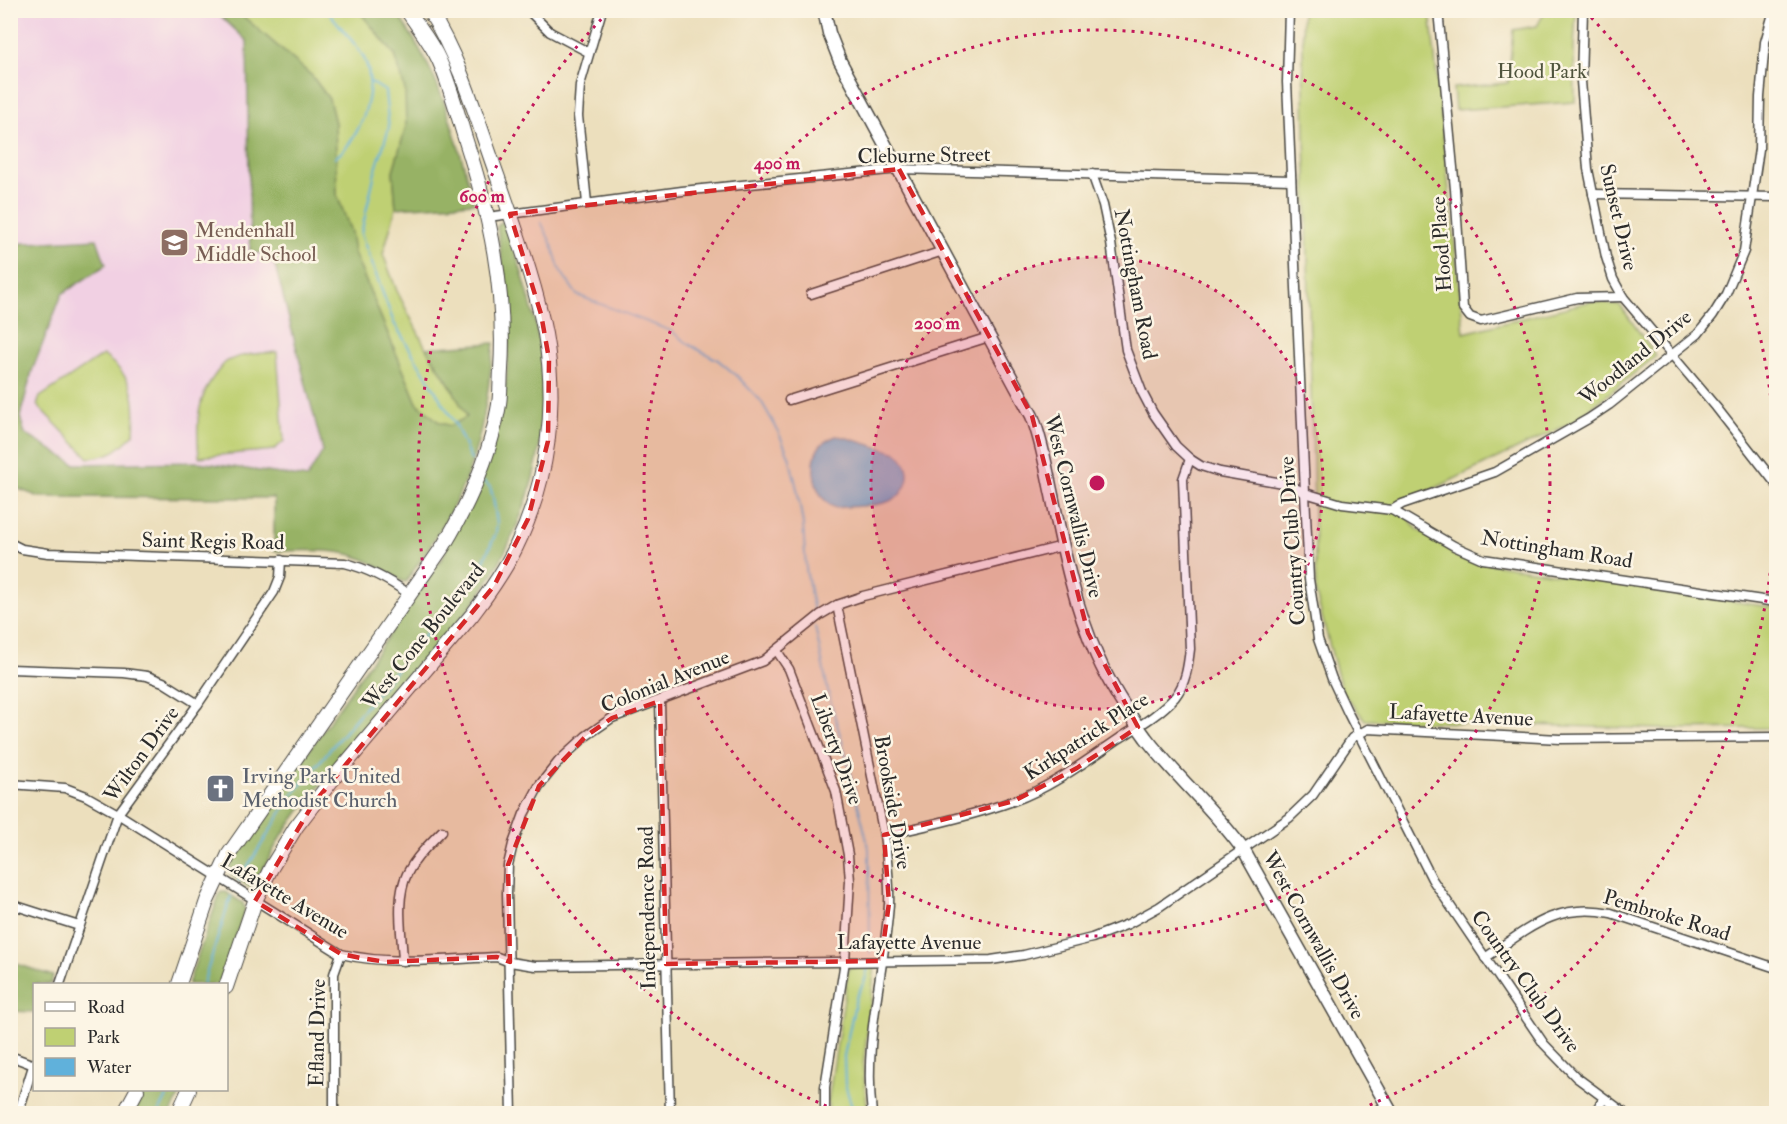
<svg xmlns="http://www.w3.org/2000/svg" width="1787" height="1124" viewBox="0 0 1787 1124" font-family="'IM FELL Double Pica',serif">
<rect width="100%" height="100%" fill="#fcf5e5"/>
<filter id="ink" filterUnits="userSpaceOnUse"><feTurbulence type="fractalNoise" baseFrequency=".0167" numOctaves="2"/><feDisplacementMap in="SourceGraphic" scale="12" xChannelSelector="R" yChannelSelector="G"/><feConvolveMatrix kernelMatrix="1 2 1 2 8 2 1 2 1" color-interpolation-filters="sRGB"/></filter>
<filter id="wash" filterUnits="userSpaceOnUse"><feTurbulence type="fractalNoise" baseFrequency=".008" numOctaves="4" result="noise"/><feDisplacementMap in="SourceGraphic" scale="24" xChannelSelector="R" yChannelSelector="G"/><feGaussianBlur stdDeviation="1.35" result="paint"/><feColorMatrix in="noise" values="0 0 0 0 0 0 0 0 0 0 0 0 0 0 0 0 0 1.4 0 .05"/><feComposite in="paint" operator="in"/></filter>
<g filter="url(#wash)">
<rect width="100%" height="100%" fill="#ecdfbd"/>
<polygon fill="#f1d0e3" points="11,11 215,11 247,41 250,252 263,253 275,265 323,451 307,478 199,462 75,464 25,433 20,417 32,371 62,294 97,239 11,244"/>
<g fill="#bfd073" stroke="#757e4f" stroke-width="1.5">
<polygon points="1546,10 1576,11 1574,47 1575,102 1455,110 1453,88 1508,83 1513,30 1537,26"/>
<polygon points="237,11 359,11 395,55 406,90 406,127 393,171 396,208 383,254 397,291 426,348 452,388 467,417 450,426 439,422 417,403 354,253 351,232 337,195 335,123 329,99 312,76"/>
<polygon points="1302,11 1430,11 1464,333 1592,301 1620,305 1656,356 1573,422 1398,506 1418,530 1479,562 1776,608 1776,728 1660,729 1365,720 1342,692 1316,594"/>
<path d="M277,352L284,441L274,450L199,457C196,425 196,398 217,372C220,369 223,364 226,362C241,353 261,354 277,352Z"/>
<path d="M103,355C135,378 136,397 134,434C119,449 112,456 89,458L37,405L40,397Z"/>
<polygon points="875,966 863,1067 868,1113 829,1114 828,1102 849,967"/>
</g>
<g fill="#97b265" stroke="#616e48" stroke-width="1.5">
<path d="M215,11H237L312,76L329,99L335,123L337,195L351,232L354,253L417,403L439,422L450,426L467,417L452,388L426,348L494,343C488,396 481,451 457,499C443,528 424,555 406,582L402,581C388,572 374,563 358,557C333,548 300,551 274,551V498L39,497L11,486V244L97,239L106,265L62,294L32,371L20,417L25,434L75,464L199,462L307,478L323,451L275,265L263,253H250L247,41Z"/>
<path d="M359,11H395C440,71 455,132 474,203L396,208L393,171L406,127L405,90L395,55Z"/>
<path d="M501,222H506C514,249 524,277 531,305C560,413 537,514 473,604L307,801L280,838L254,886L249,887L231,875L230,868L233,860L443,557L506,384L509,342L508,300L497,227Z"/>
<polygon points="220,892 226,892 243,903 245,910 220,984 188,984"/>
<polygon points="11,962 53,976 51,984 34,984 34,1012 11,1011"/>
<polygon points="145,1090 182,1090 171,1113 134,1114"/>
</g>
<path fill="#60b1db" stroke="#466e83" stroke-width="1.5" d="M836,436L844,437L897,453C904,459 909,468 908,477C903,512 861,504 836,508C815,501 807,464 820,446C824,441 830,439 836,436Z"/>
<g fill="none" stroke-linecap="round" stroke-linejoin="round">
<g stroke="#60b1db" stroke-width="2">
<path d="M327,10C336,22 358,46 364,58C379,90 361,137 335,158"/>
<polyline points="369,81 385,91 389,128 375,172 361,234 394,323 455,423 471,460"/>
<polyline points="541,222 552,245 560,270 577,295 671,331 690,345 718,360 736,375 761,401 776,427 789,456 797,489 803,524 806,569 814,612"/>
<polyline points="815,626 829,696 846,756 869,849 870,954"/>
<polyline points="238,882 293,794 425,635 456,601 481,567 496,533 497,523 493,497 490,487 484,482"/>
<polyline points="203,984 231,896"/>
<polyline points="158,1114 170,1090"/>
<polyline points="854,1114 845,1084 844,1056 856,998 865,980 868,967"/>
</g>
</g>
</g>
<g filter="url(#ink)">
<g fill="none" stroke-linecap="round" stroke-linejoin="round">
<defs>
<g id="street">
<polyline points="528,10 550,32 588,52"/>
<polyline points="1289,10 1287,82 1305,493 1309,579 1318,639 1332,679 1348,713 1432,879 1544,1044 1576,1077 1626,1114"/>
<polyline points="1438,10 1455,189 1463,308 1470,317 1481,321 1577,298 1623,297"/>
<polyline points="1583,10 1581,81 1588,169 1606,257 1613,279 1623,297 1716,407 1776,484"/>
<polyline points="1092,174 1103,205 1111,243 1126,350 1142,392 1153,413 1176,446 1190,459 1201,466 1220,472 1288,484 1305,493 1342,504 1392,510 1454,546 1483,559 1776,602"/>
<polyline points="1593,194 1776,197"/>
<polyline points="587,203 578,116 580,85 602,10"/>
<polyline points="488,217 682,191 899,169 1291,180"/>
<polyline points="811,294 943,251"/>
<polyline points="789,400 989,337"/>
<polyline points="1392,510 1402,504 1495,472 1588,419 1609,405 1698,334 1713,315 1726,294 1744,251 1759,149 1760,97 1765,42 1774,10"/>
<path d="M10,543L22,549L48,553L345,563C369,569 389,580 409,594"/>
<path d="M837,605L884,835C887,858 890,881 889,904C884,976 863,1039 872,1114"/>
<polyline points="777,651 789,669 836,791 848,855 850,881 845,961 825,1087 825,1114"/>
<polyline points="10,669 124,673 147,676 163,682 198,704"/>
<polyline points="660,701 670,1114"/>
<path d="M10,784L65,788L86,796L118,814L341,954C393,966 445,959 497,957L510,962L535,966L991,960L1024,955L1092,938L1128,924L1159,907L1289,818L1313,795L1352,738L1368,729L1560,739L1776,737"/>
<path d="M884,835C927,826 972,816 1013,801C1052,787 1086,761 1120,738C1139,726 1160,714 1175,697C1186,683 1188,666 1190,649L1183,479L1190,459"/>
<polyline points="10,904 79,926"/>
<path d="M1485,958C1528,929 1556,902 1611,913L1776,968"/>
<path d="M403,961C402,934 395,899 407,874C415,858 430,843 442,831"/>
<polyline points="60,984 118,814 198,704 274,592 280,577 281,560"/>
<polyline points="10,1056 34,1065"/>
<polyline points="18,1114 34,1063"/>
<polyline points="334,1114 334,974 341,954"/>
<polyline points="512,1114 507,893 508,865 513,844 524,814 539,786 559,761 586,736 612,718 763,661 820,615 837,605 863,596 1063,546"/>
<polyline points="1372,1114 1387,1105"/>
<polyline points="1593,1114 1604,1099"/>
</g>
<path id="secondary" d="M824,10L829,33L840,61L1032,416C1042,441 1046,468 1052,495C1063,549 1074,605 1097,656C1110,685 1127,712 1146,738C1176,777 1215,810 1244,851L1392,1114"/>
<g id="primary">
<path d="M179,984L207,901L229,854L444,545C469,503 489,458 498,410C501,397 500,383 501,370C506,288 490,215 465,138C457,112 450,85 439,60C431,42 418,27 407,10"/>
<path d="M226,987L255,901L271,868L296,827L332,780L472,615C488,594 504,572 516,547C548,482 558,405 545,334C535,281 515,229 498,178C477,120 462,63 429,10"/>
<polyline points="124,1114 137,1090"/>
<polyline points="178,1114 189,1090"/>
</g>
</defs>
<use href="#street" stroke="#484641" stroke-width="11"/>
<use href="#secondary" stroke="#484641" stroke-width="15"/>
<use href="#primary" stroke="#484641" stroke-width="16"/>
<use href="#street" stroke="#fff" stroke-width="8"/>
<use href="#secondary" stroke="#fff" stroke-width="12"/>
<use href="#primary" stroke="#fff" stroke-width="14"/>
</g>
</g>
<path fill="#d62828" fill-opacity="0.2" stroke="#d62828" stroke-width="4.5" stroke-dasharray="12 8" stroke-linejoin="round" d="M899,169L1032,416L1088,633L1138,727L1077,768L1014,801L884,835L889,903L881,961L666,964L660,701L612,718L586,736L539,786L508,865L510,962L497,957L386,962L361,958L341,954L255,901L313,804L494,586L528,519L548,441L549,359L541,314L510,214Z"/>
<circle cx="1097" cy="483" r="226" fill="#c2185b" fill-opacity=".12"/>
<g fill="none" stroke="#c2185b" stroke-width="3" stroke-dasharray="3 6">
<circle cx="1097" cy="483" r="226"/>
<circle cx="1097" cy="483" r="453"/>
<path d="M843 1113A679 679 0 0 1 609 11M1585 11A679 679 0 0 1 1351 1113"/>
</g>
<defs>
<symbol id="school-square" viewBox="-11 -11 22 22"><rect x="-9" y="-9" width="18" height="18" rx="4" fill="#8d6e63" stroke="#fcf5e5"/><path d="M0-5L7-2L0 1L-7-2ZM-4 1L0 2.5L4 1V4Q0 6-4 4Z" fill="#fff"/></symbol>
<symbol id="church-square" viewBox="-11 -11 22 22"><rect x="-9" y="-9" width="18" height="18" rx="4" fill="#6b7280" stroke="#fcf5e5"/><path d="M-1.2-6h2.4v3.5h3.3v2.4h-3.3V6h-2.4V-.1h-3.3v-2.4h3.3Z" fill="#fff"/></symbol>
</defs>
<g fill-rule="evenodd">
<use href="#school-square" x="158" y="226" width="33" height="33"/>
<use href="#church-square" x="204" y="772" width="33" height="33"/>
</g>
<g text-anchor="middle" stroke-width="5" stroke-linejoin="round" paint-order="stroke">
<g font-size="21" fill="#50543d" stroke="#fcf5e5">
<text x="1542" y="78">Hood Park</text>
</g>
<g font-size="21" fill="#2b2b2b" stroke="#fcf5e5">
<text transform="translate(924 155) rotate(-1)" y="7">Cleburne Street</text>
<text transform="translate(1619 217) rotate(77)" y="7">Sunset Drive</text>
<text transform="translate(1441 244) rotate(-94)" y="7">Hood Place</text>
<text transform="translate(1136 284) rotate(79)" y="7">Nottingham Road</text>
<text transform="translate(1635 357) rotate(-39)" y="7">Woodland Drive</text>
<text transform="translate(1074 506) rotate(76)" y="7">West Cornwallis Drive</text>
<text transform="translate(213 541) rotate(1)" y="7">Saint Regis Road</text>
<text transform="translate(1292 541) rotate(-94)" y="7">Country Club Drive</text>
<text transform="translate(1557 549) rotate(9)" y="7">Nottingham Road</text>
<text transform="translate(423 636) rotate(-51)" y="7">West Cone Boulevard</text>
<text transform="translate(665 681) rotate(-22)" y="7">Colonial Avenue</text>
<text transform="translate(1461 715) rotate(3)" y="7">Lafayette Avenue</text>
<text transform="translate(1086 736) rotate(-33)" y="7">Kirkpatrick Place</text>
<text transform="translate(837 749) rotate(70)" y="7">Liberty Drive</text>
<text transform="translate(141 754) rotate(-54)" y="7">Wilton Drive</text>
<text transform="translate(893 802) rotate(80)" y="7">Brookside Drive</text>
<text transform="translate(285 896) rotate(31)" y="7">Lafayette Avenue</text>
<text transform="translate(647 908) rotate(-91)" y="7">Independence Road</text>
<text transform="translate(1667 915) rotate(17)" y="7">Pembroke Road</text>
<text transform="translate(1314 935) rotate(61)" y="7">West Cornwallis Drive</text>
<text x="909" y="949">Lafayette Avenue</text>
<text transform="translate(1526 981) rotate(54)" y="7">Country Club Drive</text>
<text transform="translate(317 1033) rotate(-89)" y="7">Efland Drive</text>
</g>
<g font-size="21" fill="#785e54" stroke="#fcf5e5" text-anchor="start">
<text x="195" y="237">Mendenhall<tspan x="195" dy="24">Middle School</tspan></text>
</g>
<g font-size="21" fill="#5b616d" stroke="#fcf5e5" text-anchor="start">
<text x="242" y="783">Irving Park United<tspan x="242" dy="24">Methodist Church</tspan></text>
</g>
</g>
<circle cx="1097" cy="483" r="9" fill="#c2185b" stroke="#fcf5e5" stroke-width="3"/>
<g font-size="18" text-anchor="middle" font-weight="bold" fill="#c2185b" stroke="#fcf5e5" stroke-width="5" stroke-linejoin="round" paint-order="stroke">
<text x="777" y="169">400 m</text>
<text x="482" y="202">600 m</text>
<text x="937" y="329">200 m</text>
</g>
<rect width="1787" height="1124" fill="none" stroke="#fcf5e5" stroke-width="36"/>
<rect x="33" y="983" width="195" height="108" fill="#fcf5e5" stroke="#a8a49b" stroke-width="1.5"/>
<rect x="45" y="1002" width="30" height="9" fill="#ffffff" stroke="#a8a49b" stroke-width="1.5"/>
<text x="87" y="1013" font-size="18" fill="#2b2b2b">Road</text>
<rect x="45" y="1028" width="30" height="18" fill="#bfd073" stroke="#a8a49b" stroke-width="1.5"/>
<text x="87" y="1043" font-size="18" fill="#2b2b2b">Park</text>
<rect x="45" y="1058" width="30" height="18" fill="#60b1db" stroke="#a8a49b" stroke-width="1.5"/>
<text x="87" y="1073" font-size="18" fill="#2b2b2b">Water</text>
</svg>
